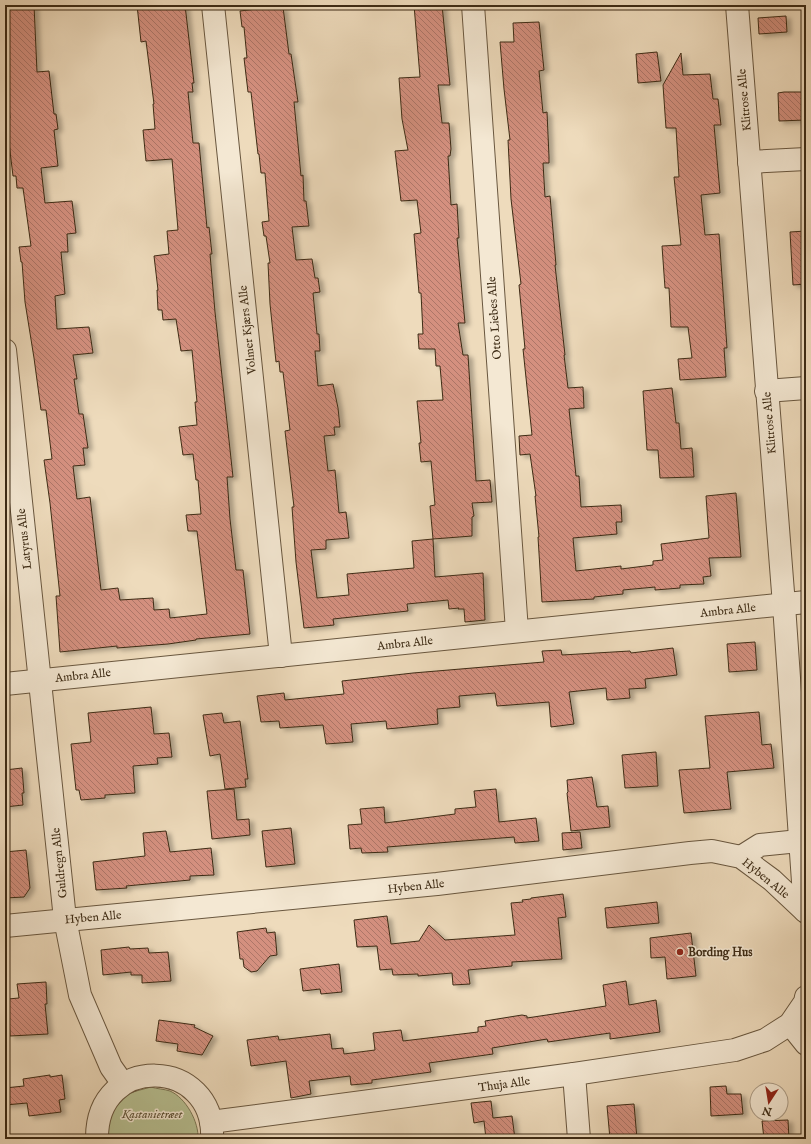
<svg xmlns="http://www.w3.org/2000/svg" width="811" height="1144" viewBox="0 0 811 1144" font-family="'IM FELL English',serif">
<defs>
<pattern id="building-back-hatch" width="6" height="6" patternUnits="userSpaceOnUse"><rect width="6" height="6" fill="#d4907f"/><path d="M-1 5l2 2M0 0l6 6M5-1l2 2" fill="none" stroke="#ad7667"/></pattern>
<filter id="shadow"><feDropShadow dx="4.5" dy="2.5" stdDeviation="2" flood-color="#0004"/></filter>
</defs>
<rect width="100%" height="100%" fill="#eedbbc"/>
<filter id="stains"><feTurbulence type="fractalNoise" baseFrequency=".005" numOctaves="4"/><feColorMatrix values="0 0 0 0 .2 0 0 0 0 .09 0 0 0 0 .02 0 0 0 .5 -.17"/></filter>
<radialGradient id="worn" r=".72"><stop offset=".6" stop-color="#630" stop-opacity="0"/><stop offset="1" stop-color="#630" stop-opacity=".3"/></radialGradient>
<path fill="#b7c092" stroke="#7a7654" d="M151,1087C157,1089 164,1089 170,1091C186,1098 199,1122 198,1139H106V1126L114,1109L129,1093Z"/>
<g fill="url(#building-back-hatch)" stroke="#3d2b15" filter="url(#shadow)">
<polygon points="5,5 34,5 37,72 49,71 54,114 56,114 58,129 54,130 58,166 41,168 45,203 72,201 76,233 67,234 68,252 61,252 65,294 55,296 57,329 89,327 93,353 73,355 77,379 74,379 79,414 83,414 88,448 83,448 85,465 73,466 77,499 90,497 101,590 118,588 120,600 153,598 154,610 169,609 170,618 207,614 197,531 188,531 186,515 201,514 198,480 196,480 193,454 183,455 179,427 197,425 195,402 197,402 192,350 181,351 176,319 163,320 162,310 158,310 157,290 158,290 154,256 169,254 167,231 178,230 172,159 146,161 143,130 155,129 153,104 154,104 146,41 141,42 137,5 185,5 194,83 192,83 193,92 188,92 193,143 199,143 207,228 209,227 212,254 210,254 215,312 233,477 227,477 230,519 236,570 243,570 250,634 196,639 196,640 168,644 117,648 117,646 60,652 56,596 60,596 50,503 44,460 52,459 46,410 41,410 34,358 25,302 22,262 21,262 19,247 31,246 23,188 17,188 16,176 13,176 6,118 10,118 7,87 5,87"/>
<polygon points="257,5 275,5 276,8 283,7 289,54 291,54 298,102 294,102 301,176 303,175 304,201 306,201 309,226 292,227 296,260 312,259 315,278 318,278 320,292 313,293 317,334 319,334 320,351 315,351 318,386 333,384 338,408 340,427 334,427 335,435 324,436 328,471 335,470 339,513 346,512 349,538 326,540 326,549 311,550 317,598 349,595 347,574 414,568 412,541 433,539 435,577 483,573 485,620 465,622 464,609 458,609 459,608 449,609 448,600 407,604 408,611 333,619 334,625 304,628 296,562 292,507 294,507 285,431 290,430 283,372 280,372 279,361 276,362 270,304 268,263 270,263 266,236 264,236 262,222 269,221 265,173 261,173 259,154 258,154 251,92 248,92 244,58 247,58 244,27 242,27 240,11 257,9"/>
<polygon points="414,5 442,5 450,85 438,85 442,123 449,123 451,149 450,156 448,156 451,205 457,204 459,238 457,238 465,323 458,323 463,355 468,355 476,481 490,480 492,502 472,503 474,516 472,517 472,536 433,539 430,506 435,505 431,461 421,462 419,443 421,443 417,401 443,400 440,366 436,366 435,349 419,349 418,334 423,334 421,293 419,293 414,234 421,233 417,200 401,201 395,151 408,150 402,119 399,78 420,77"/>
<polygon points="786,16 787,32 759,34 758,18"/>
<polygon points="539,22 544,70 539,71 543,113 547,112 549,157 549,163 543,163 545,197 550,196 556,265 555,265 565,355 564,355 568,388 583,387 584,408 569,409 576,476 579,476 581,507 621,505 622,522 616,522 617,534 573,538 576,571 621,566 621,569 653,565 653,561 663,560 661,544 709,538 706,496 736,493 741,557 709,558 711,576 703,577 704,584 680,585 680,588 655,590 655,587 623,590 623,594 594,597 594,599 542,602 538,537 539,537 535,496 536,496 530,454 520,455 519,436 532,435 523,349 525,349 519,285 521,284 511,199 508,140 510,140 504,89 500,42 514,42 513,23"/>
<polygon points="657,52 661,81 638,83 636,54"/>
<polygon points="681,53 683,75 710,74 713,99 718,99 721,125 714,125 720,193 701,195 705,235 719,234 727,348 724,348 726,377 680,380 678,359 692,358 688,327 671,327 669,288 665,288 662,246 681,245 674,177 679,177 676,128 666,128 663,85"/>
<polygon points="784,92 804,92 805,120 779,121 778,93"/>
<polygon points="806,231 806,284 793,285 790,232"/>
<polygon points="672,388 676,423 679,423 681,449 692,448 694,477 660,478 658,450 647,450 643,391"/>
<polygon points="755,642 757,670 729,672 727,644"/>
<polygon points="673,648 677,675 645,679 646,688 629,689 630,698 607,700 606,688 569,692 574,724 551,727 549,702 497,706 495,693 459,696 460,707 437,709 438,724 387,729 386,721 351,724 353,742 326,744 323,725 280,728 279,721 261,722 257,696 284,693 285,700 344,694 342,681 413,673 544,662 542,651 561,650 562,655 630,651 631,653"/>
<polygon points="151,707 154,734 169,733 172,757 157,758 158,764 133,766 135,793 105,795 105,798 81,800 79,790 76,790 71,744 91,742 88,713"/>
<polygon points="759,712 762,745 771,744 774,768 727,772 731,809 684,813 679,770 710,768 705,716"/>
<polygon points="222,713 224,723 240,721 248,779 245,779 246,787 225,789 220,754 210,756 203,715"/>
<polygon points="656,752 658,786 625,788 622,755"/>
<polygon points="22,768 24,793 22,793 23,805 5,807 5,770"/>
<polygon points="592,777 597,807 608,806 610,827 571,831 567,793 568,792 567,780"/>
<polygon points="234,789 237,820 249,819 250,835 212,839 207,791"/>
<polygon points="496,789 499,822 536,818 539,841 515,843 514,837 387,847 388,852 362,853 361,848 350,849 348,825 362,824 360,809 384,807 385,823 455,814 455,809 476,807 474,791"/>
<polygon points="291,828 295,864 266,867 262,831"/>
<polygon points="166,831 170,852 211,848 214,875 190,876 190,880 126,886 127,888 96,890 93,862 145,856 143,833"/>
<polygon points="580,832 582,848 563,850 562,833"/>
<polygon points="26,850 30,888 24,897 5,898 5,852"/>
<polygon points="563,894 566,917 558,918 562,959 512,962 512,966 468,970 470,984 453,985 452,973 418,976 418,974 393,975 392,969 380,970 377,946 357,947 354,920 387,916 391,944 419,941 429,925 445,940 515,935 511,903 523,902 522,900 531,899 531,898"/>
<polygon points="657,902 659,923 607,928 605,908"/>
<polygon points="266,928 267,933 275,932 277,955 270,956 257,971 251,972 244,967 243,959 240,959 237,932"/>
<polygon points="691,933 696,976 667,979 665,957 651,958 650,938"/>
<polygon points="129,947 130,949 148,948 149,953 168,952 171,981 142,983 142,975 131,975 131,972 103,975 101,950"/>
<polygon points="339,964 342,992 321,994 320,989 303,991 300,969"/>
<polygon points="626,981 629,1005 656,1000 660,1032 610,1039 610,1033 548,1042 547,1039 492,1048 493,1054 429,1063 431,1072 372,1080 372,1083 351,1085 350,1076 309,1081 311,1094 291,1098 286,1061 251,1066 247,1040 278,1036 279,1040 330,1034 332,1049 343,1048 344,1054 375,1050 373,1033 401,1030 403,1041 478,1032 478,1027 486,1026 485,1021 522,1015 527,1016 527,1018 606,1006 603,985"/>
<polygon points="46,982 47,1004 45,1004 48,1034 10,1036 8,999 19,998 17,984"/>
<polygon points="159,1020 195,1025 194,1027 213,1036 202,1055 177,1051 178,1044 156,1041"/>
<polygon points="50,1075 50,1077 62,1075 65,1099 59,1100 61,1112 29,1116 27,1103 5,1105 5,1088 24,1086 23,1079"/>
<polygon points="726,1086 727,1094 741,1094 743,1114 711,1116 710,1087"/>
<polygon points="491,1101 493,1118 512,1116 515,1139 486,1139 484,1121 474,1123 471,1103"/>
<polygon points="634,1104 637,1139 610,1139 607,1106"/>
<polygon points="788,1120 789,1139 764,1139 762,1121"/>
</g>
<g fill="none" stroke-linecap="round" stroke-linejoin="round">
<defs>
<g id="minor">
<polyline points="213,5 281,656"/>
<polyline points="473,5 517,631"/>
<polyline points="737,5 784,605 805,911"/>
<polyline points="749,162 806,159"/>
<polyline points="5,350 65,919 80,995 111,1067 123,1084"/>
<polyline points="766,391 806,388"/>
<polyline points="5,684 806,602"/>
<polyline points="741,857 760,845 799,841"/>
<polyline points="5,926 437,884 690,853 712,851 741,857 772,880 806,912"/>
<polyline points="790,1024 806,1044"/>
<polyline points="574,1074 579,1139"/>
<polyline points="211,1122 574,1074 735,1050 765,1040 790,1024 805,1002 806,997"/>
<path d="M97,1139C96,1052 216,1057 212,1139"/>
</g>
</defs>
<use href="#minor" stroke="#69573f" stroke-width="24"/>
<use href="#minor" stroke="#f4e8d3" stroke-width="22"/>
</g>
<circle fill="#8f2418" stroke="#f4e8d3" stroke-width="1.5" cx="680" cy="952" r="4"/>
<g text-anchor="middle" stroke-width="3" stroke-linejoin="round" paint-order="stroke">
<g font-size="12" fill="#3d2b15" stroke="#f4e8d3">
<text transform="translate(744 100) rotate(-95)" y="4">Klitrose Alle</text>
<text transform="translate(494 318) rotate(-94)" y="4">Otto Liebes Alle</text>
<text transform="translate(247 330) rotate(-96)" y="4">Volmer Kjærs Alle</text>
<text transform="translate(769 423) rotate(-95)" y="4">Klitrose Alle</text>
<text transform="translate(24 539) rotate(-96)" y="4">Latyrus Alle</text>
<text transform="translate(728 610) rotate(-6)" y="4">Ambra Alle</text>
<text transform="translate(405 643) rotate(-6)" y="4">Ambra Alle</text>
<text transform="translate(83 675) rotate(-6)" y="4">Ambra Alle</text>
<text transform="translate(59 863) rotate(-96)" y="4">Guldregn Alle</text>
<text transform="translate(766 878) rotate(39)" y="4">Hyben Alle</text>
<text transform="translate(416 886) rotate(-6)" y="4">Hyben Alle</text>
<text transform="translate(93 917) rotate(-5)" y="4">Hyben Alle</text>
<text transform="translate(504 1084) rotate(-8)" y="4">Thuja Alle</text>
</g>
<g font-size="12" font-weight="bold" fill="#3d2b15" stroke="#f4e8d3" text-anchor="start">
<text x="688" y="956">Bording Hus</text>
</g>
<g font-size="12" font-style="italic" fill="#5c5034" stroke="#f4e8d3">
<text x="152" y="1118">Kastanietræet</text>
</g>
</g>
<rect width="811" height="1144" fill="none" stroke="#eedbbc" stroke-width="20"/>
<rect x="6" y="6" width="799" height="1132" fill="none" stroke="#3d2b15" stroke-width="2"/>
<rect x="10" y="10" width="791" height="1124" fill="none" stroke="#3d2b15"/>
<g transform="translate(769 1102) rotate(192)"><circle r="19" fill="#f4e8d3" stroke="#ab9c87"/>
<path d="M0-3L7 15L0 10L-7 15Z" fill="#8f2418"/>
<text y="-6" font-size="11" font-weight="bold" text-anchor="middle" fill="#3d2b15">N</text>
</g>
<rect width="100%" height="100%" filter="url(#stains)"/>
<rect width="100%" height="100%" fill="url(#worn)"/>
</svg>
